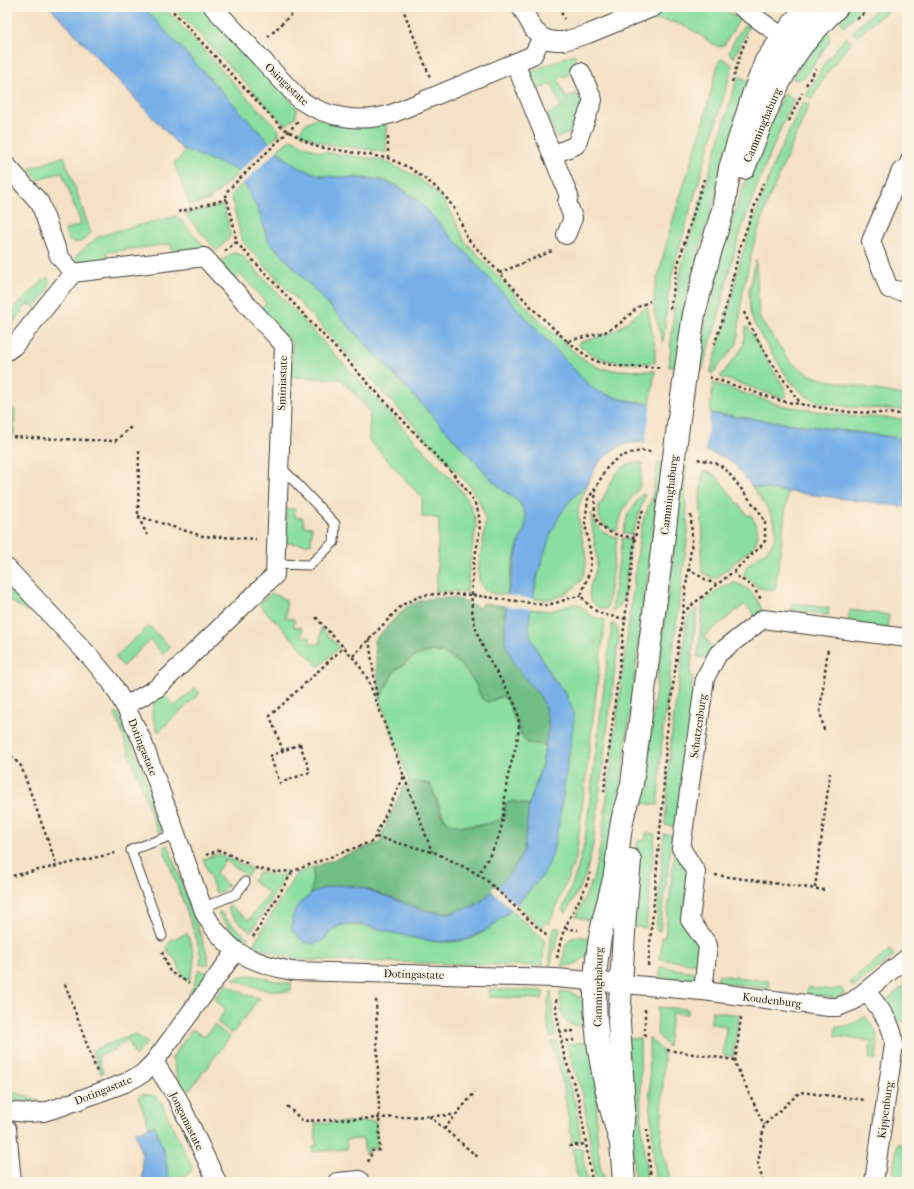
<svg xmlns="http://www.w3.org/2000/svg" width="914" height="1189" viewBox="0 0 914 1189" font-family="'IM FELL French Canon',serif">
<rect width="100%" height="100%" fill="#fcf5e5"/>
<filter id="ink" filterUnits="userSpaceOnUse"><feTurbulence type="fractalNoise" baseFrequency=".025" numOctaves="2"/><feDisplacementMap in="SourceGraphic" scale="8" xChannelSelector="R" yChannelSelector="G"/><feConvolveMatrix kernelMatrix="1 2 1 2 8 2 1 2 1" color-interpolation-filters="sRGB"/></filter>
<filter id="wash" filterUnits="userSpaceOnUse"><feTurbulence type="fractalNoise" baseFrequency=".012" numOctaves="4" result="noise"/><feDisplacementMap in="SourceGraphic" scale="16" xChannelSelector="R" yChannelSelector="G"/><feGaussianBlur stdDeviation="0.9" result="paint"/><feColorMatrix in="noise" values="0 0 0 0 0 0 0 0 0 0 0 0 0 0 0 0 0 1.4 0 .05"/><feComposite in="paint" operator="in"/></filter>
<g filter="url(#wash)">
<rect width="100%" height="100%" fill="#f5e1c5"/>
<g fill="#8bdea0" stroke="#547d5e">
<polygon points="143,7 164,7 239,89 279,130 279,134 270,143"/>
<polygon points="174,7 203,7 295,105 297,110 296,116 288,124 284,124"/>
<path d="M674,7H720L740,19L724,45L719,47C711,44 704,38 697,33C676,20 658,17 634,24Z"/>
<polygon points="847,7 864,7 844,26 838,19"/>
<polygon points="879,7 894,7 874,21 857,37 852,32"/>
<polygon points="746,24 749,26 734,58 729,52 737,35"/>
<polygon points="823,31 827,31 830,38 829,42 806,76 798,80 792,79"/>
<polygon points="846,37 851,42 825,76 812,99 806,96 824,64"/>
<polygon points="574,54 577,59 576,65 570,67 572,73 558,79 566,98 577,93 582,105 571,132 557,138 547,114 561,108 552,84 537,90 530,72"/>
<polygon points="722,59 724,59 732,65 730,75 675,263 668,295 663,343 654,311 654,292 670,229 701,130 719,61"/>
<polygon points="738,76 749,81 692,275 683,315 675,367 669,367 674,308 681,269"/>
<path d="M784,94L794,98C776,139 758,181 743,225C732,256 725,289 717,322C712,338 706,354 702,371L697,370C708,305 723,239 747,177C758,149 772,121 784,94Z"/>
<polygon points="803,102 809,105 768,201 753,247 743,290 737,344 712,374 710,373 725,325 741,258 757,211 774,163"/>
<path d="M316,118L386,124V153C356,145 325,150 299,132L306,123Z"/>
<path d="M291,139L317,151L381,160L414,175L429,186L440,196L450,210L465,241L532,313L581,358L600,368L612,370L655,371L650,404L614,398L596,391L582,378L551,345L413,196C403,189 393,182 380,180C339,174 310,185 277,150Z"/>
<path d="M185,150C194,154 234,165 239,172L209,200L190,205L174,162L178,161Z"/>
<path d="M64,156L91,233C83,241 81,245 69,241L65,230L81,224L62,172L39,180L29,169Z"/>
<path d="M244,182L259,212L268,240L497,485L520,503L526,516L525,529L519,542L513,563L507,595C500,594 490,595 484,589C470,576 487,538 485,520C483,506 476,495 468,484L244,243L241,237L231,195Z"/>
<polygon points="223,205 230,230 230,237 217,251 185,214"/>
<polygon points="177,216 206,248 173,253 171,244 107,252 107,261 78,264 75,258 77,255 98,237 119,230"/>
<polygon points="234,253 240,254 244,257 460,489 470,504 475,519 476,527 469,567 467,592 436,591 439,518 422,517 422,498 369,440 370,411 341,379 291,377 292,343 261,308 266,303 241,274 235,280 220,263 230,254"/>
<polygon points="756,259 759,316 761,321 779,346 793,364 809,374 818,378 907,396 907,410 849,407 817,402 806,396 790,381 762,338 753,321 750,312 749,291"/>
<polygon points="47,277 49,279 49,289 35,308 29,303 7,330 7,320 16,306"/>
<path d="M647,306L655,347V363C627,364 597,364 577,343L598,337L615,331Z"/>
<polygon points="746,327 748,327 762,352 784,387 787,393 784,397 782,398 720,377 743,347"/>
<polygon points="713,383 780,405 848,416 907,419 907,439 710,413"/>
<polygon points="7,402 15,410 14,435 7,435"/>
<path d="M631,463H643L640,486L623,510L617,531C603,528 596,518 599,504H601C609,487 612,471 631,463Z"/>
<polygon points="658,463 662,463 617,815 608,877 593,921 576,917 593,879 601,844 640,534 643,521 652,497"/>
<polygon points="684,466 687,467 685,492 688,532 662,738 658,805 643,803 643,799 642,799"/>
<path d="M703,471L711,473L717,477L748,516L751,515C763,536 759,543 741,557C733,564 725,571 717,578L711,577L702,572L701,551L703,535L700,498Z"/>
<path d="M588,483C585,491 581,499 579,506C574,535 602,568 571,590C558,599 548,600 533,599C539,568 548,528 568,503C574,496 582,490 588,483Z"/>
<path d="M752,487L788,492L775,590L758,588L755,584L744,576C744,567 749,564 755,559C761,554 768,550 772,544C784,525 762,501 752,487Z"/>
<polygon points="642,494 645,495 632,535 623,533 628,514"/>
<polygon points="286,509 295,509 295,517 303,518 304,526 312,527 311,544 285,543"/>
<path d="M591,513C597,528 601,533 617,537L607,609C599,609 592,605 590,597C587,586 596,575 597,564C597,547 591,530 591,513Z"/>
<polygon points="622,538 631,540 624,597 620,606 612,611"/>
<path d="M734,583C747,584 759,599 762,611L755,616L745,604L704,636L713,649L706,658L698,657L703,602L722,587Z"/>
<polygon points="7,584 32,610 30,613 7,599"/>
<polygon points="271,593 286,600 286,618 294,619 294,627 302,628 302,636 310,637 310,644 320,644 321,628 339,647 319,667 259,604"/>
<polygon points="793,603 829,608 828,615 792,610"/>
<path d="M574,604C582,604 584,610 590,615C594,618 600,619 605,620L576,858L549,924L545,922L542,928L517,904L544,874L565,692C552,678 535,653 530,635C528,626 529,617 531,609L551,611Z"/>
<polygon points="697,608 690,675 693,676 691,690 697,691 678,827 665,825 671,739 687,619 689,616"/>
<polygon points="850,610 889,615 887,629 848,624"/>
<path d="M612,623L616,626L619,636L593,844L586,875L566,913L562,911C571,887 581,864 585,839Z"/>
<polygon points="149,626 170,647 163,654 150,640 123,666 115,657"/>
<polygon points="432,651 444,653 459,663 474,681 482,699 489,702 502,696 507,700 520,733 528,743 545,745 542,765 529,805 512,801 500,820 489,824 462,826 451,824 444,817 430,784 409,781 380,699 394,671 415,656"/>
<path d="M195,688L200,693L158,732C151,713 147,709 163,694L175,706Z"/>
<polygon points="118,713 139,760 163,830 158,832 115,714"/>
<polygon points="646,833 655,834 646,928 631,927 632,894 638,840 645,841"/>
<polygon points="664,834 672,835 660,931 656,930"/>
<polygon points="168,845 206,950 209,964 200,964 201,957 197,940 163,847"/>
<polygon points="675,851 689,873 682,922 700,946 698,964 660,959 662,937 665,937"/>
<polygon points="219,854 252,869 247,876 225,860 215,874 228,885 222,891 216,893 203,859"/>
<path d="M314,867L311,894L297,906L323,940C328,936 332,928 339,926C342,924 347,925 351,925C389,926 426,949 465,940C480,937 500,920 511,910L544,939L543,966L308,960C288,958 271,953 253,945L296,874Z"/>
<polygon points="259,872 270,875 286,875 251,932 234,918 227,908 230,906 249,920 269,893 252,881"/>
<path d="M221,912L226,919L248,938L246,941C235,934 226,925 218,914Z"/>
<polygon points="555,927 560,929 553,953 551,966 549,966 551,936"/>
<path d="M187,933C194,953 197,960 189,980L183,977L176,960L169,954L167,947L171,940Z"/>
<path d="M577,936L590,938C590,941 590,944 590,947C588,959 574,967 562,966L566,944L570,939Z"/>
<polygon points="890,950 894,956 854,987 850,982"/>
<polygon points="660,967 696,972 696,980 660,978"/>
<polygon points="199,969 207,973 181,1009 193,987"/>
<path d="M249,975C264,976 277,983 291,983V991C270,992 252,988 233,979L241,976Z"/>
<polygon points="718,975 769,981 769,989 718,982"/>
<polygon points="225,984 247,995 260,998 232,1034 217,1022 226,1009 214,1000"/>
<polygon points="907,984 907,1021 906,1022 896,1021 883,1002"/>
<polygon points="809,987 833,990 841,988 845,994 834,998 806,994"/>
<polygon points="489,989 543,991 544,992 542,999 489,997"/>
<polygon points="551,991 553,1020 556,1036 550,1037 547,1015 548,1001"/>
<path d="M560,991C570,991 582,996 586,1006C588,1011 587,1020 587,1026C559,1027 561,1015 560,991Z"/>
<polygon points="658,1007 688,1009 688,1014 672,1013 668,1047 657,1034"/>
<polygon points="712,1011 739,1015 733,1057 723,1055 726,1026 711,1024"/>
<path d="M865,1016C880,1036 879,1034 876,1059L872,1060L869,1058L871,1041L835,1036L836,1027C847,1027 857,1023 865,1016Z"/>
<polygon points="214,1025 230,1037 185,1096 177,1077 173,1060 171,1059 192,1029 204,1037"/>
<polygon points="135,1034 147,1043 135,1056 128,1039 114,1050 98,1056 103,1073 101,1074 92,1050"/>
<polygon points="649,1037 664,1053 661,1144 671,1182 655,1182 650,1096"/>
<polygon points="640,1038 641,1118 647,1182 635,1182 631,1133 628,1039"/>
<polygon points="557,1041 560,1057 576,1106 581,1142 572,1142 563,1083 551,1042"/>
<polygon points="590,1042 598,1078 596,1123 600,1167 606,1182 596,1182 583,1095 566,1044"/>
<polygon points="7,1090 41,1101 27,1102 7,1100"/>
<polygon points="143,1094 155,1096 161,1102 193,1169 181,1180 182,1182 169,1182 165,1156 155,1125 149,1126 138,1097"/>
<polygon points="376,1121 377,1148 368,1148 368,1153 365,1154 363,1139 346,1140 347,1149 313,1152 312,1147 316,1146 315,1123"/>
<path d="M897,1144L907,1145V1182C900,1182 896,1180 893,1173Z"/>
<polygon points="582,1148 587,1182 578,1182 573,1149"/>
</g>
<g fill="#70bd86" stroke="#466c51">
<path d="M434,598C453,598 462,597 478,608L484,603L506,606L505,615L513,662L528,682L541,697L545,707L549,725L545,745L528,743L524,740L507,700L502,696L488,702L482,699L474,681L459,663L444,653L432,651L415,656L394,671L380,699L374,640L406,607L422,600Z"/>
<path d="M409,781L430,784C435,793 438,809 443,817C454,832 485,825 500,820L504,813L505,804L512,801L529,805C527,825 528,847 517,864C512,873 502,882 495,889C457,927 427,912 383,895C376,893 368,889 361,887C344,883 326,887 311,894L314,867L381,842L382,833L404,785Z"/>
</g>
<g fill="#77b0e7" stroke="#4a6682">
<polygon points="50,7 143,7 281,155 297,167 322,176 381,180 399,187 421,204 551,345 582,378 596,391 624,400 693,411 907,439 907,507 752,487 736,466 726,458 706,451 636,442 623,445 614,449 600,461 594,470 588,483 568,503 559,517 550,536 537,577 530,614 529,625 530,635 534,644 553,679 565,692 572,708 574,719 559,822 552,856 544,874 511,910 488,929 466,940 440,942 418,939 362,925 340,925 333,929 323,940 313,944 304,942 292,931 292,918 297,906 311,894 321,889 337,885 360,887 423,910 440,913 452,913 476,905 487,897 501,883 517,864 524,849 529,805 542,765 549,725 545,707 541,697 528,682 513,662 505,642 505,615 508,592 519,542 525,529 526,516 520,503 497,485 268,240 259,212 237,170 182,149"/>
<polygon points="155,1125 165,1156 169,1182 143,1182 142,1156 135,1132"/>
</g>
<g fill="#f5e1c5">
<polygon points="271,141 279,149 242,184 237,174"/>
<polygon points="651,402 693,409 710,411 705,452 645,445"/>
<polygon points="505,595 535,599 533,609 504,606"/>
<polygon points="496,886 518,906 514,911 491,890"/>
</g>
</g>
<g filter="url(#ink)">
<g fill="none" stroke-linecap="round" stroke-linejoin="round">
<defs>
<g id="service">
<polyline points="901,171 907,156"/>
<polyline points="276,564 310,565 334,542 335,524 280,466"/>
<polyline points="202,908 236,894 245,882"/>
<polyline points="162,936 131,850 176,834"/>
</g>
<g id="minor">
<path d="M213,7L300,100C327,118 363,124 394,113L533,55L542,37"/>
<polyline points="521,7 534,30 542,37 549,40 557,41 564,41 588,34 654,7"/>
<polyline points="741,7 794,45"/>
<polyline points="515,63 569,196 567,202 573,218 566,235"/>
<polyline points="552,155 576,145 593,100 581,72"/>
<polyline points="7,166 40,203 59,256 73,273"/>
<polyline points="907,173 901,171 871,241 889,289 907,292"/>
<polyline points="7,351 14,346 73,273 204,257 284,345 275,575 157,688 125,706"/>
<path d="M7,568L92,659L111,682L125,706L142,740L205,914C213,929 223,940 236,951L154,1062L142,1074L125,1083L60,1107L44,1112L27,1113L7,1111"/>
<path d="M236,951C254,962 272,967 292,971L556,978L703,991L829,1007H838L853,1001L907,958"/>
<polyline points="703,991 708,945 690,920 696,872 681,848 705,678 718,654 763,619 907,638"/>
<path d="M866,991C879,1008 893,1023 894,1044L874,1182"/>
<polyline points="154,1062 178,1099 217,1182"/>
<polyline points="7,1129 12,1182"/>
<polyline points="337,1182 359,1180 360,1182"/>
</g>
<g id="tertiary">
<path d="M744,168C760,127 774,84 800,48C811,34 824,20 837,7"/>
<polyline points="681,403 694,314 709,256 723,210 730,168 753,95 766,61 799,16 808,7"/>
<path d="M621,1143C601,1080 588,1010 599,944C602,922 609,900 614,879C618,860 618,841 622,822C624,809 629,796 632,784L673,465"/>
<polyline points="624,1182 621,1143 624,1109 619,1021 625,914 630,860"/>
</g>
</defs>
<use href="#service" stroke="#3d3a35" stroke-width="11"/>
<use href="#minor" stroke="#3d3a35" stroke-width="20"/>
<use href="#tertiary" stroke="#3d3a35" stroke-width="24"/>
<g stroke="#3d3a35" stroke-width="2.5" stroke-dasharray="3 3" stroke-linecap="butt">
<polyline points="169,7 281,127 307,142 318,147 388,158 410,168 432,184 445,196 456,211 467,238 535,311 567,341 605,332 618,325 638,307 650,301"/>
<polyline points="402,7 430,77"/>
<polyline points="559,7 564,19"/>
<polyline points="857,19 872,7"/>
<polyline points="268,37 299,7"/>
<polyline points="732,82 742,49 748,36"/>
<polyline points="806,85 816,69"/>
<polyline points="789,121 802,93"/>
<polyline points="388,158 388,136"/>
<polyline points="178,212 227,199"/>
<path d="M236,242L455,476C464,487 474,498 478,512C483,531 475,550 473,569C472,581 471,596 472,608C474,633 487,657 500,678C505,687 512,697 516,707C525,731 511,757 507,781C504,798 505,815 500,832C496,847 486,861 478,875"/>
<polyline points="225,251 236,242 235,231 227,199 226,196 228,190 298,122"/>
<polyline points="499,273 552,251"/>
<polyline points="670,309 678,264 704,179"/>
<path d="M744,312C758,345 780,375 801,404"/>
<path d="M567,341C574,346 582,353 590,358C612,370 637,365 661,368"/>
<polyline points="714,345 722,322 741,244 763,183"/>
<polyline points="709,377 781,401 848,412 907,414"/>
<polyline points="7,437 115,441 131,427"/>
<polyline points="139,451 138,516 147,535"/>
<path d="M595,489C596,497 594,507 595,514C599,534 619,535 635,538"/>
<polyline points="138,516 202,536 256,539"/>
<polyline points="688,569 708,581 716,584"/>
<polyline points="734,571 738,577 752,586 761,599"/>
<path d="M682,613L734,571L760,547L765,541V523L761,514L727,471C718,462 709,461 696,459"/>
<path d="M316,617C334,640 356,655 369,682L432,852"/>
<path d="M626,619C601,614 597,616 581,596L590,570L591,559L585,522L588,499L595,489L606,469L617,458L631,453L642,451L652,452"/>
<polyline points="369,639 377,698"/>
<path d="M353,656L402,605L416,598L425,595L436,594L472,595L545,605C558,604 568,597 581,596"/>
<polyline points="824,730 820,711 828,648"/>
<polygon points="300,744 310,772 280,783 270,756"/>
<polyline points="283,751 270,716 344,647"/>
<polyline points="7,752 21,766 57,866"/>
<polyline points="604,792 635,538 639,520 643,510"/>
<polyline points="376,837 436,853 474,872 485,879 548,937"/>
<polyline points="659,840 663,802 666,739 692,541 691,515"/>
<polyline points="206,855 220,850 250,865"/>
<polyline points="255,868 275,872 293,871 373,841 404,776"/>
<polyline points="715,875 824,890"/>
<polyline points="7,877 116,853"/>
<polyline points="815,888 830,773"/>
<polyline points="565,928 578,930"/>
<polyline points="253,937 293,871"/>
<polyline points="162,952 170,972 189,983"/>
<path d="M557,958C559,948 561,937 565,928C573,909 585,893 590,873"/>
<polyline points="648,966 659,845"/>
<polyline points="65,984 97,1072"/>
<polyline points="556,999 556,1010 564,1055 579,1099 592,1182"/>
<polyline points="741,1017 735,1063 764,1125"/>
<polyline points="559,1032 575,1031"/>
<polyline points="645,1036 645,1007"/>
<polyline points="566,1041 575,1040"/>
<polyline points="667,1050 735,1060"/>
<polyline points="287,1106 303,1121 455,1115"/>
<polyline points="429,1116 479,1158"/>
<polyline points="444,1129 475,1092"/>
<polyline points="647,1129 651,1182"/>
<polyline points="569,1146 586,1144"/>
<polyline points="368,1162 371,1155 371,1151 380,1150 376,999"/>
<polyline points="763,1182 758,1164 764,1125 800,1092 866,1100"/>
</g>
<use href="#service" stroke="#fff" stroke-width="9"/>
<use href="#minor" stroke="#fff" stroke-width="18"/>
<use href="#tertiary" stroke="#fff" stroke-width="22"/>
<defs>
<polyline id="tertiary-bridge" points="673,465 681,403"/>
</defs>
<use href="#tertiary-bridge" stroke="#3d3a35" stroke-width="24" stroke-linecap="butt"/>
<use href="#tertiary-bridge" stroke="#fff" stroke-width="22"/>
</g>
</g>
<g text-anchor="middle" stroke-width="4" stroke-linejoin="round" paint-order="stroke">
<g font-size="11" fill="#1c1c1c" stroke="#fcf5e5">
<text transform="translate(287 84) rotate(44)" y="4">Osingastate</text>
<text transform="translate(762 125) rotate(-67)" y="4">Camminghaburg</text>
<text transform="translate(282 383) rotate(-88)" y="4">Sminiastate</text>
<text transform="translate(669 495) rotate(-83)" y="4">Camminghaburg</text>
<text transform="translate(698 726) rotate(-82)" y="4">Schatzenburg</text>
<text transform="translate(143 747) rotate(68)" y="4">Dotingastate</text>
<text transform="translate(414 974) rotate(2)" y="4">Dotingastate</text>
<text transform="translate(598 987) rotate(-89)" y="4">Camminghaburg</text>
<text transform="translate(772 1000) rotate(7)" y="4">Koudenburg</text>
<text transform="translate(103 1090) rotate(-22)" y="4">Dotingastate</text>
<text transform="translate(885 1110) rotate(-82)" y="4">Kippenburg</text>
<text transform="translate(187 1121) rotate(64)" y="4">Jongamastate</text>
</g>
</g>
<rect width="914" height="1189" fill="none" stroke="#fcf5e5" stroke-width="24"/>
</svg>
